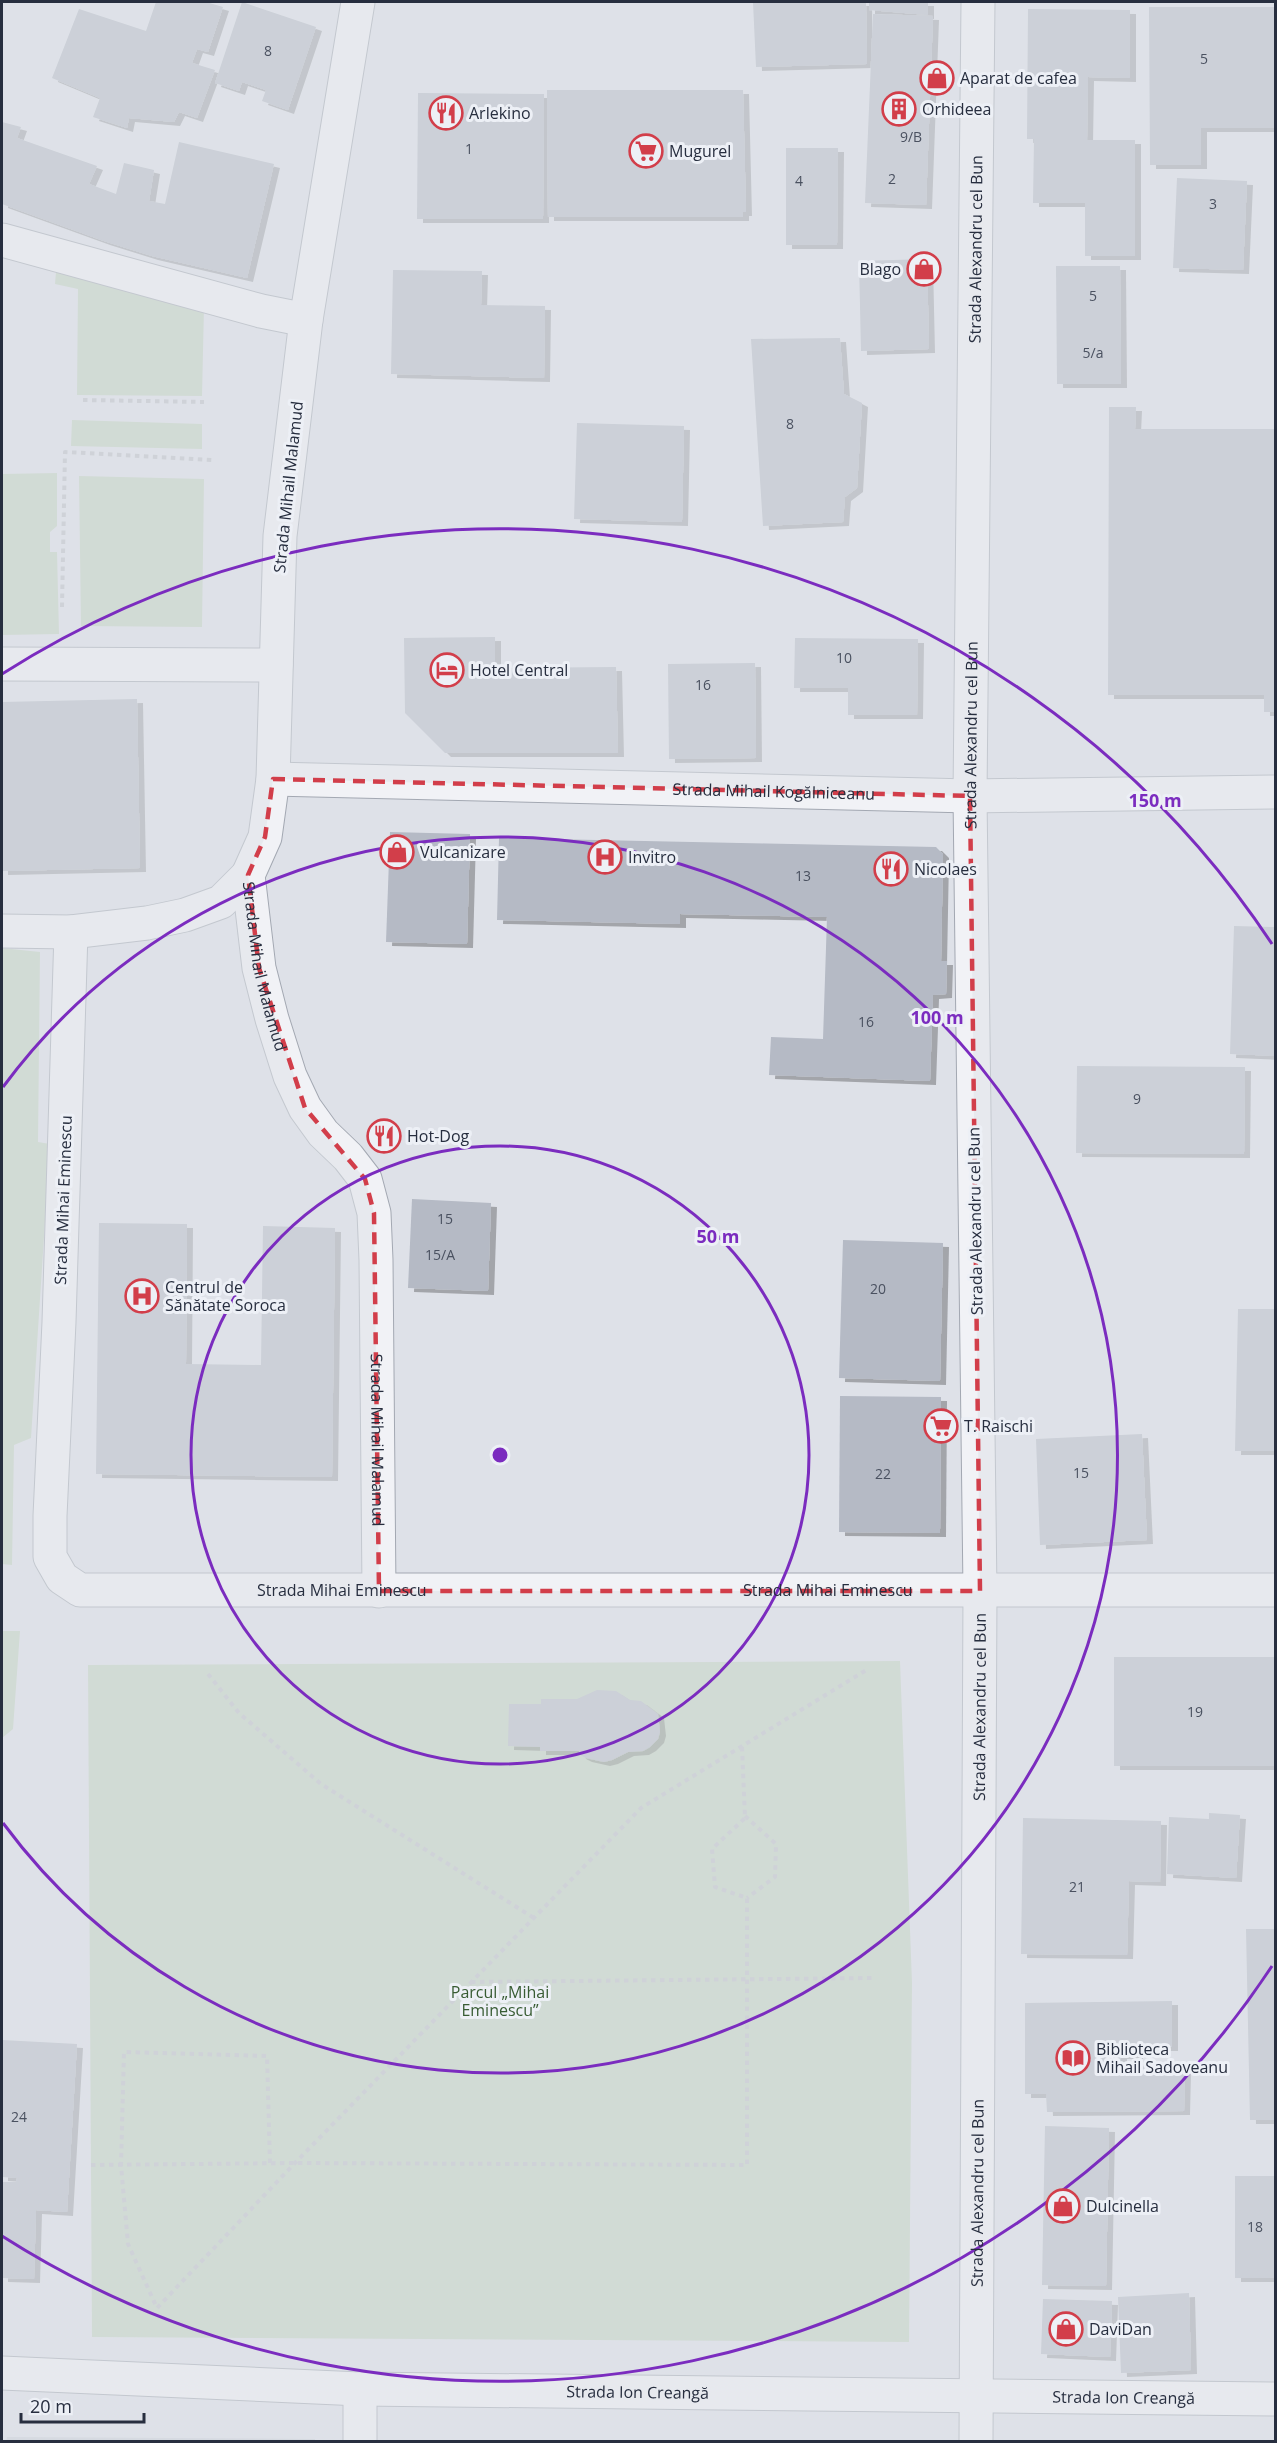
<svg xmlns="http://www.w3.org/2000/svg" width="1277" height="2443" viewBox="0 0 1277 2443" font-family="'Open Sans',sans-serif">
	<defs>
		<filter id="shadow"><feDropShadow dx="6" dy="4" stdDeviation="0" flood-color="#0004"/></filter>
	</defs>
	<rect width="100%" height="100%" fill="#dee1e8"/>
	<polygon fill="#ccd0da" points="7,2437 315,2439 315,2441 6,2442"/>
	<g fill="#c2d2bf">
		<polygon points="56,272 204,307 202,396 77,395 78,289 55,284"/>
		<polygon points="72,420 202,424 202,449 71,446"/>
		<polygon points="57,473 57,526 50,532 50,552 57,552 59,634 2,635 2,474"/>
		<polygon points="79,476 204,479 202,627 81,626"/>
		<polygon points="2,948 40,952 38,1142 50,1144 31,1438 14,1445 12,1565 2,1564"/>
		<polygon points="2,1631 20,1631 13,1729 2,1738"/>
		<polygon points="900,1661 912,1983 909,2342 92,2337 88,1665"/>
	</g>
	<g fill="#b5bac5" filter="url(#shadow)">
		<polygon points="156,2 206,2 223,7 208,52 197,49 192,63 215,70 197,118 179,112 174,122 129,118 127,128 93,117 100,98 52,78 79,9 146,31"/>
		<polygon points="242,2 316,27 288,110 262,101 266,90 242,82 239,91 215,83"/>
		<polygon points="753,2 866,2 867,64 756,67"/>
		<polygon points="869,2 928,2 928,15 869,10"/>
		<polygon points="1149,7 1275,7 1275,128 1201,128 1201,165 1150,165"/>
		<polygon points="1028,9 1130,10 1130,78 1088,77 1087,140 1135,140 1135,256 1085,256 1085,203 1033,203 1034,139 1027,139"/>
		<polygon points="873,14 933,16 926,205 865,203"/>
		<polygon points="547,90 743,90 746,212 743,212 743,217 548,217"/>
		<polygon points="418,93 544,94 543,219 417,219"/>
		<polygon points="2,122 21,127 17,138 97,166 89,184 116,194 124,163 154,170 149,201 165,204 179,142 274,164 247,278 152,256 104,241 2,204"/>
		<polygon points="786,148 838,148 837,245 786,245"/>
		<polygon points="1177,178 1247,181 1243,270 1173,268"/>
		<polygon points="927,259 929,349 861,351 859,261"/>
		<polygon points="1056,266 1120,266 1121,384 1057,384"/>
		<polygon points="393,270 482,271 481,305 545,306 544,378 391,374"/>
		<polygon points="840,338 844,394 862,403 857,488 845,497 843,522 763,526 751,339"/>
		<polygon points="1109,407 1136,407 1135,429 1275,429 1275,712 1264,712 1264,695 1108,695"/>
		<polygon points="577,423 684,426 682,522 574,519"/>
		<polygon points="495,637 495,668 616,667 618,753 445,753 405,713 404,638"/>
		<polygon points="795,638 918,639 917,715 848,715 848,688 794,688"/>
		<polygon points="755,663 756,758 669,759 668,664"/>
		<polygon points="137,699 140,868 2,871 2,702"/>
		<polygon points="390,832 470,834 467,944 386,942"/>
		<polygon points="499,838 936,847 943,854 941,961 947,961 946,994 933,995 930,1081 769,1075 771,1037 823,1039 827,917 680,914 680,924 497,920"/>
		<polygon points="1234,926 1275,927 1275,1056 1230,1054"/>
		<polygon points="1077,1066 1245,1067 1244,1154 1076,1153"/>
		<polygon points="412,1199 491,1203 488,1291 408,1288"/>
		<polygon points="99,1223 187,1224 186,1364 261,1365 263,1226 335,1228 332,1477 96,1474"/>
		<polygon points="843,1240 943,1243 940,1381 839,1378"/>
		<polygon points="1238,1309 1275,1309 1275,1451 1235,1451"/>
		<polygon points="840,1396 941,1397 940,1533 839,1532"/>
		<polygon points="1142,1434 1147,1540 1040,1545 1036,1439"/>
		<rect x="1114" y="1657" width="161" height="109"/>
		<polygon points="597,1690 616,1691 630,1700 641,1701 658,1714 660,1732 658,1739 650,1747 643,1751 628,1752 612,1760 604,1762 586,1758 580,1755 579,1751 540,1751 540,1747 508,1746 509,1704 541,1704 541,1699 577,1699"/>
		<polygon points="1209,1813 1240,1815 1236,1878 1167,1874 1169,1817 1209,1819"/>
		<polygon points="1023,1818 1161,1821 1160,1882 1129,1881 1127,1955 1021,1954"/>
		<polygon points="1246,1929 1275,1929 1275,2120 1250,2120"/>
		<polygon points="1172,2001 1172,2047 1137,2047 1137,2055 1121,2055 1121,2062 1098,2062 1098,2071 1115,2071 1115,2065 1150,2064 1150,2069 1185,2069 1184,2111 1047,2112 1046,2094 1025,2094 1025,2003"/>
		<polygon points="2,2040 77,2044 67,2212 36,2210 34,2279 2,2278 2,2182 16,2182 17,2178 2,2177"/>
		<polygon points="1045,2126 1109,2128 1106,2286 1042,2285"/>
		<rect x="1235" y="2176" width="40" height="102"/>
		<polygon points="1189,2293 1191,2370 1121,2373 1118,2297"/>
		<polygon points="1043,2299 1112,2301 1110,2357 1041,2354"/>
	</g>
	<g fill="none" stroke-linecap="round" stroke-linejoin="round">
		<defs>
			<g id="minor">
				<path id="s1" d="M358,2L306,320L280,536L273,779L265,837L248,875L259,968L272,1019L290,1076L305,1108L323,1133L348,1157L365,1179L374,1213L376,1260L379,1591"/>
				<polyline points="2,240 261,311 306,320"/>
				<polyline points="2,664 276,665"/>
				<path id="s2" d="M273,779L970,796L1276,792"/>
				<polyline points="2,931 71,932 147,923 185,915 221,902 248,875"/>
				<path id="s3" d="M71,932L59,1322L50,1516V1557L62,1578L80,1590H1276"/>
				<path id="s4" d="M2,2373L360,2389L1276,2399"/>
				<polyline points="360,2389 360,2442"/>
				<path id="s5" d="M976,2442L980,1591L970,796L978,2"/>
			</g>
		</defs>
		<use href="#minor" stroke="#a3a8b2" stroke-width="35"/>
		<g stroke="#bcbfc6" stroke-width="4" stroke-dasharray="4.5 4.5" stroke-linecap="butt">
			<polyline points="83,400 204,402"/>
			<polyline points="62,607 65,452 213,460"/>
			<polyline points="208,1674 239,1713 321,1784 534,1918"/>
			<polyline points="745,1816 776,1844 775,1877 747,1898"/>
			<polyline points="471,1982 875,1978"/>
			<polyline points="270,2163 267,2056 124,2052 121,2165 128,2244 157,2308 295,2163 641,1808 868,1669"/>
			<polyline points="91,2165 295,2163 747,2165 747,1898 715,1887 712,1849 745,1818 742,1746"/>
		</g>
		<use href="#minor" stroke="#f1f2f6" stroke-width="33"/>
	</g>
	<path d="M0 0H1277V2443H0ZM273,779L970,796L980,1591H379L374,1213L365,1179L305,1108L259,968L248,875L265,837Z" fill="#dee1e8" fill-opacity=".55" fill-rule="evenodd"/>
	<path fill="none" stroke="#d23e4a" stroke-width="4.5" stroke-dasharray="12 8" stroke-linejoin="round" d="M273,779L970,796L980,1591H379L374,1213L365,1179L305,1108L259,968L248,875L265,837Z"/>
	<g fill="none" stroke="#7b2cbf" stroke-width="3">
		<circle cx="500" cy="1455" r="309"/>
		<path d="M3 1087A618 618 0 1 1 3 1823"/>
		<path d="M1272 1966A926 926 0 0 1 2 2236M2 674A926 926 0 0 1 1272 944"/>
	</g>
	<defs>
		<symbol id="shop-ring" viewBox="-11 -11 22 22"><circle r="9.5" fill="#edf0f6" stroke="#d23e4a" stroke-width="1.5"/><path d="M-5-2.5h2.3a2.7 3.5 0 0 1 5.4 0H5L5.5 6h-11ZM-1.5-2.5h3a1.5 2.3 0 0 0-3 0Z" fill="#d23e4a"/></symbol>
		<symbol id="building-ring" viewBox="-11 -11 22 22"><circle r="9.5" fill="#edf0f6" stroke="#d23e4a" stroke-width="1.5"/><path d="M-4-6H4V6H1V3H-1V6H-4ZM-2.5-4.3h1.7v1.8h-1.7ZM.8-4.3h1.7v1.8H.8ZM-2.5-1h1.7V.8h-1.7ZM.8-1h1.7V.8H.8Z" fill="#d23e4a"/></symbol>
		<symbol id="restaurant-ring" viewBox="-11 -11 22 22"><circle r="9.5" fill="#edf0f6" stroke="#d23e4a" stroke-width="1.5"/><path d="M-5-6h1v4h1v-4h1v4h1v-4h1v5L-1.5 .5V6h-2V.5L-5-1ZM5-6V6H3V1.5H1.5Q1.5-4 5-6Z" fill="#d23e4a"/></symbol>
		<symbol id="supermarket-ring" viewBox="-11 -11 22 22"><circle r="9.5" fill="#edf0f6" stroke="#d23e4a" stroke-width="1.5"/><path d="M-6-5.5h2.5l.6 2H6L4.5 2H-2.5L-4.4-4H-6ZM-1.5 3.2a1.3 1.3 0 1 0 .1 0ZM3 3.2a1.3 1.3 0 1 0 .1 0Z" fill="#d23e4a"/></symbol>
		<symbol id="hotel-ring" viewBox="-11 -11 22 22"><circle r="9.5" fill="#edf0f6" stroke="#d23e4a" stroke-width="1.5"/><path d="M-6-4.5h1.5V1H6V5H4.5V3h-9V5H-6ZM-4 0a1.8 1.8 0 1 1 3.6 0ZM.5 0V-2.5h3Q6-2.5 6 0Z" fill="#d23e4a"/></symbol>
		<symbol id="hospital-ring" viewBox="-11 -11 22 22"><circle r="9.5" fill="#edf0f6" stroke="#d23e4a" stroke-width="1.5"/><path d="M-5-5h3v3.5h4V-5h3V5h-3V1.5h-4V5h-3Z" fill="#d23e4a"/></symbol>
		<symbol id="library-ring" viewBox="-11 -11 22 22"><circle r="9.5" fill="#edf0f6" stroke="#d23e4a" stroke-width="1.5"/><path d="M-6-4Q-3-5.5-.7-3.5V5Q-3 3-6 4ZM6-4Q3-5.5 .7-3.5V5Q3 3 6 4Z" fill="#d23e4a"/></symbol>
	</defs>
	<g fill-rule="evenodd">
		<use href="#shop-ring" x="918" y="59" width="38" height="38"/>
		<use href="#building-ring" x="880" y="90" width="38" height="38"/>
		<use href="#restaurant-ring" x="427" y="94" width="38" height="38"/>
		<use href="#supermarket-ring" x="627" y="132" width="38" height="38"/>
		<use href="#shop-ring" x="905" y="250" width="38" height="38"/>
		<use href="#hotel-ring" x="428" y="651" width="38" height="38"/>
		<use href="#shop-ring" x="378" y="833" width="38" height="38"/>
		<use href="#hospital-ring" x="586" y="838" width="38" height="38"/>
		<use href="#restaurant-ring" x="872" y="850" width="38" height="38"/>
		<use href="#restaurant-ring" x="365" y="1117" width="38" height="38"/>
		<use href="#hospital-ring" x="123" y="1277" width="38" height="38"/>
		<use href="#supermarket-ring" x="922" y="1407" width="38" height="38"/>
		<use href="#library-ring" x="1054" y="2039" width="38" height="38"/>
		<use href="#shop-ring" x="1044" y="2187" width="38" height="38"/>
		<use href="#shop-ring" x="1047" y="2310" width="38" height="38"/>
	</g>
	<g text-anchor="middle" stroke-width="6" stroke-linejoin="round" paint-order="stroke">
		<g font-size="14" fill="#4a5160">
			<text x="268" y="56">8</text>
			<text x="1204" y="64">5</text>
			<text x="911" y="142">9/B</text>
			<text x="469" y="154">1</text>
			<text x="892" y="184">2</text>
			<text x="799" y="186">4</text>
			<text x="1213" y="209">3</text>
			<text x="1093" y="301">5</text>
			<text x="1093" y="358">5/a</text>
			<text x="790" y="429">8</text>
			<text x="844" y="663">10</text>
			<text x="703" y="690">16</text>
			<text x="803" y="881">13</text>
			<text x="866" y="1027">16</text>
			<text x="1137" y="1104">9</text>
			<text x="445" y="1224">15</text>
			<text x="440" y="1260">15/A</text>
			<text x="878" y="1294">20</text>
			<text x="1081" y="1478">15</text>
			<text x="883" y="1479">22</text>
			<text x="1195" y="1717">19</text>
			<text x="1077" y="1892">21</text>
			<text x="19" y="2122">24</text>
			<text x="1255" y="2232">18</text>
		</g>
		<g font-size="16" fill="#272e3f" stroke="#edf0f6" text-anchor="start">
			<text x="960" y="84">Aparat de cafea</text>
			<text x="922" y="115">Orhideea</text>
			<text x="469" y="119">Arlekino</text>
			<text x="669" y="157">Mugurel</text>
			<text x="901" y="275" text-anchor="end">Blago</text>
			<text x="470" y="676">Hotel Central</text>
			<text x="420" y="858">Vulcanizare</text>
			<text x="628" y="863">Invitro</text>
			<text x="914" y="875">Nicolaes</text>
			<text x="407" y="1142">Hot-Dog</text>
			<text x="165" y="1293">Centrul de<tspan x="165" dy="18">Sănătate Soroca</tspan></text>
			<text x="964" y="1432">T. Raischi</text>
			<text x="1096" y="2055">Biblioteca<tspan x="1096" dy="18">Mihail Sadoveanu</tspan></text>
			<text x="1086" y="2212">Dulcinella</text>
			<text x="1089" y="2335">DaviDan</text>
		</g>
		<g font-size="16" fill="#272e3f" stroke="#edf0f6">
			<text dy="6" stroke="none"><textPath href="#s5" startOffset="2193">Strada Alexandru cel Bun</textPath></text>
			<text transform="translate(288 487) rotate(-84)" y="6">Strada Mihail Malamud</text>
			<text dy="6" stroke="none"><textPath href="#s5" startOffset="1707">Strada Alexandru cel Bun</textPath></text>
			<text dy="6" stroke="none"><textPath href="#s2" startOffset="501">Strada Mihail Kogălniceanu</textPath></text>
			<text dy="6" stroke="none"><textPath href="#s1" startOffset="976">Strada Mihail Malamud</textPath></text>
			<text transform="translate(63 1200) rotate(-88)" y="6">Strada Mihai Eminescu</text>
			<text transform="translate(975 1221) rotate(-91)" y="6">Strada Alexandru cel Bun</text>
			<text dy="6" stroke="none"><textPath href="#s1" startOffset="1480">Strada Mihail Malamud</textPath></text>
			<text dy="6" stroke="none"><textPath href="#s3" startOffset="933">Strada Mihai Eminescu</textPath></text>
			<text dy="6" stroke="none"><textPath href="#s3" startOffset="1419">Strada Mihai Eminescu</textPath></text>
			<text dy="6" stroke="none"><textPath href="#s5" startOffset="735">Strada Alexandru cel Bun</textPath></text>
			<text dy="6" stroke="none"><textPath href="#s5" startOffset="249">Strada Alexandru cel Bun</textPath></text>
			<text dy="6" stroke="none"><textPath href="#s4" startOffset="636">Strada Ion Creangă</textPath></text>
			<text dy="6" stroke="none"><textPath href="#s4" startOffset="1122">Strada Ion Creangă</textPath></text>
		</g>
		<g font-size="16" fill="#385c33" stroke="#edf0f6">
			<text x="500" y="1998">Parcul „Mihai<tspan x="500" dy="18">Eminescu”</tspan></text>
		</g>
	</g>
	<circle cx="500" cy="1455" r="9" fill="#7b2cbf" stroke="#edf0f6" stroke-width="3"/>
	<g font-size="18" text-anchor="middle" font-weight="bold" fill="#7b2cbf" stroke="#edf0f6" stroke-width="6" stroke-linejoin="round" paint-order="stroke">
		<text x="1155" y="807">150 m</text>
		<text x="937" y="1024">100 m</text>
		<text x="718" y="1243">50 m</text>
	</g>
	<rect width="1277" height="2443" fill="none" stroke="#272e3f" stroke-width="6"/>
	<path d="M21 2413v9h123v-9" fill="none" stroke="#272e3f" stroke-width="3"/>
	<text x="30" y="2413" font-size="18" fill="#272e3f" stroke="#edf0f6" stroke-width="4.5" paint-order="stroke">20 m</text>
</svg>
